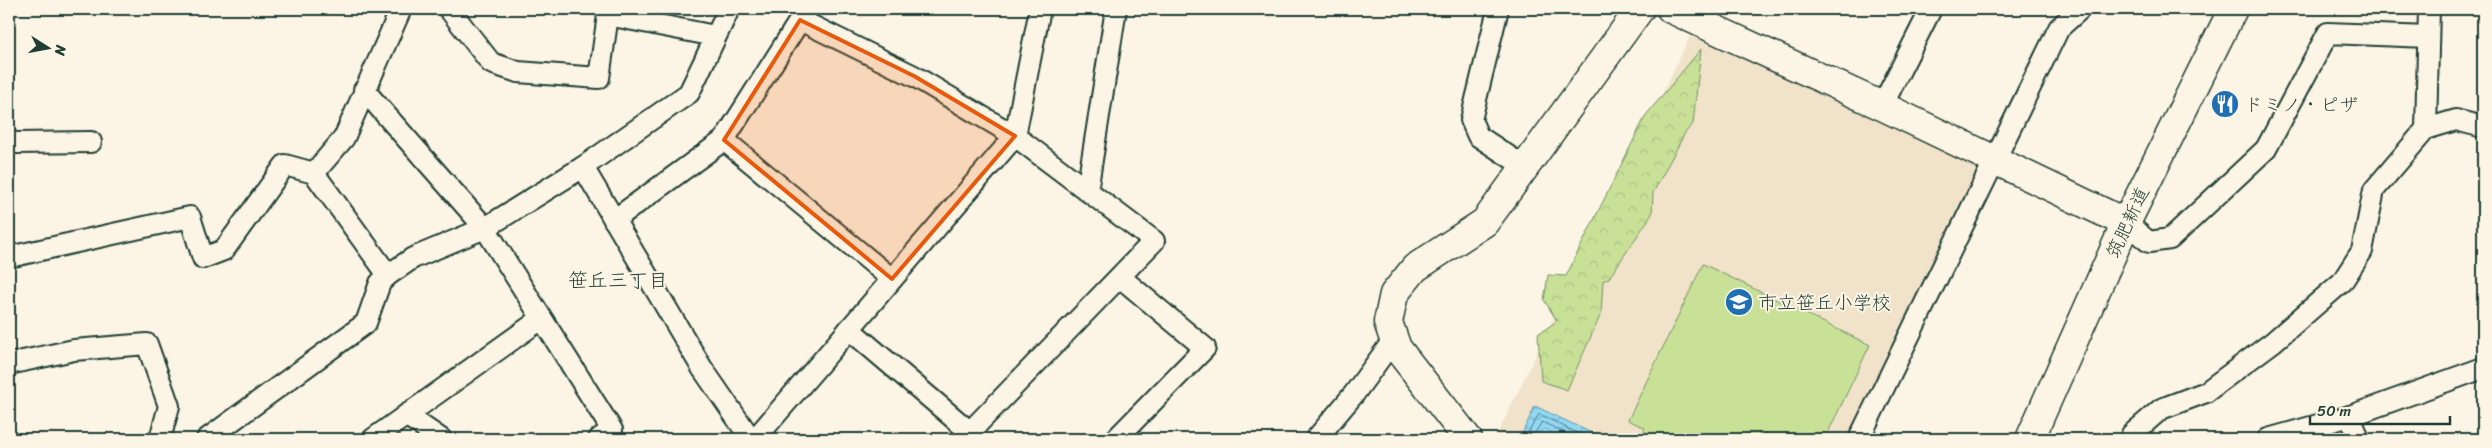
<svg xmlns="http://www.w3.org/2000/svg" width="2492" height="448" viewBox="0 0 2492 448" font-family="Sriracha,'Klee One',sans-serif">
	<defs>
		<pattern id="forest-crowns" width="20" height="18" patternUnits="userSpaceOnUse" patternTransform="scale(1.25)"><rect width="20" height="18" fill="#c8e197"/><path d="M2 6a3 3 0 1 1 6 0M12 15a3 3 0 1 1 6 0" fill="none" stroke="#abc283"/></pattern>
		<pattern id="water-waves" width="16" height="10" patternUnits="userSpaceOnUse" patternTransform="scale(1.25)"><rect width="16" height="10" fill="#92d7f4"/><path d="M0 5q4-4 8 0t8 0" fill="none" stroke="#7db9d2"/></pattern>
	</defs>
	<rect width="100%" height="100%" fill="#fcf5e5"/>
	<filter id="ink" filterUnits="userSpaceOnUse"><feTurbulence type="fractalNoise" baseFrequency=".02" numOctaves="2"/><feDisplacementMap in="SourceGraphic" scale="10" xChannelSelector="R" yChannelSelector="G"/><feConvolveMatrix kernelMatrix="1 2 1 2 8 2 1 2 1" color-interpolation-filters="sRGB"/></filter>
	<g filter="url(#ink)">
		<polygon fill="#f0e3ca" points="1694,28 1983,165 1850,439 1495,439"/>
		<polygon fill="url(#forest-crowns)" stroke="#748f66" points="1701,49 1693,124 1685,133 1653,193 1652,214 1609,278 1603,281 1601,314 1567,390 1541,381 1538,334 1557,321 1544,300 1548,275 1566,276 1646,115"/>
		<polygon fill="#c8e197" stroke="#748f66" points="1703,264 1870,345 1825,439 1640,439 1645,428 1628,420"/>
		<polygon fill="url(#water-waves)" stroke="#6499a7" points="1535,406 1596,435 1594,439 1528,439 1521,436"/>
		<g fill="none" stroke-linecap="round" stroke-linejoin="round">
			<g stroke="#4d7b81" stroke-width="1">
				<polyline points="1528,439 1528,433 1539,414 1589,439"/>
				<polyline points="1535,439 1534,434 1542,422 1578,439"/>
			</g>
			<defs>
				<g id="street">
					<polyline points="449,9 491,63 518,72 599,78 608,15 715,36"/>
					<polyline points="729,9 689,93 583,167 702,368 751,439"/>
					<polyline points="1498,9 1471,120 1478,136 1525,167"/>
					<polyline points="800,20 914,76 1015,136 1154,241 963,439"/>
					<polyline points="364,90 485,228 612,430 599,439"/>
					<polyline points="1882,106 1931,9"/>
					<polyline points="2426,129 2456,120 2483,127"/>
					<polyline points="724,140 892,279"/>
					<polyline points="9,141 16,143 91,142"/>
					<polyline points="314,173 344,138 401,9"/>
					<polyline points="1087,191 1116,9"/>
					<polyline points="614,220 724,140 807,9"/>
					<polyline points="2126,223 2149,242 2170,239 2266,149 2328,33 2428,37"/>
					<polyline points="9,257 190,217 203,258 224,250 285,165 314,173 388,275 413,258 485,228 583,167"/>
					<polyline points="849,329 970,432"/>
					<polyline points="9,364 74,350 147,344 169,406 160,439"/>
					<polyline points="406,415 441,439"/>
					<polyline points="2350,416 2359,439"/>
					<polyline points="207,439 366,323 380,283 388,275"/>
					<polyline points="373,439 541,319"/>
					<polyline points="755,439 1015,136 1040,9"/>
					<polyline points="1116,439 1205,348 1120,277"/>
					<polyline points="1316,439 1354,394 1394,339"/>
					<polyline points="1859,439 2059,28 2080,9"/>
					<polyline points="2130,439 2132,434 2161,409 2206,392 2273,342 2342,282 2362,251 2374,190 2426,129 2429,9"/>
					<polyline points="2268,439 2350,416 2483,368"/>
				</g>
				<g id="secondary">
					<polyline points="1671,9 1882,106 2126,223"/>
					<polyline points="1468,439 1397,348 1388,322 1394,294 1415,268 1485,222 1640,9"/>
					<polyline points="2030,439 2126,223 2233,9"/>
				</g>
			</defs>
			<use href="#street" stroke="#1f3d34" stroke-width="24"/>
			<use href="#secondary" stroke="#1f3d34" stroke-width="31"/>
			<use href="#street" stroke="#fcf5e5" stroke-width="20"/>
			<use href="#secondary" stroke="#fcf5e5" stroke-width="28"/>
		</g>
	</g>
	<path fill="#e8590c" fill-opacity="0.2" stroke="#e8590c" stroke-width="4" stroke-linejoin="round" d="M800,20L914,76L1015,136L892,279L724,140Z"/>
	<defs>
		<symbol id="restaurant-disc" viewBox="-11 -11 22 22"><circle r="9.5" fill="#1f6fb2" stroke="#fcf5e5"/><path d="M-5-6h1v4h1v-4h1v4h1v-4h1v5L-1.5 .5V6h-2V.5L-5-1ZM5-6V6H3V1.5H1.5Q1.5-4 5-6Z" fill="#fff"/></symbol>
		<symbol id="school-disc" viewBox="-11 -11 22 22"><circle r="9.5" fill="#1f6fb2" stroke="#fcf5e5"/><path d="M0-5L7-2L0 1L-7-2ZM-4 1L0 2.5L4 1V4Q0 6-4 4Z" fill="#fff"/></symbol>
	</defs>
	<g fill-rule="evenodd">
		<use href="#restaurant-disc" x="2209" y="88" width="32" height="32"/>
		<use href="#school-disc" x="1723" y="286" width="32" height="32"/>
	</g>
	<g text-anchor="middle" stroke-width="4" stroke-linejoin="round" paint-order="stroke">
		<g font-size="19" fill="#1f3d34" stroke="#fcf5e5" text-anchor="start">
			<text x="2244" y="111">ドミノ・ピザ</text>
			<text x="1758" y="309">市立笹丘小学校</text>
		</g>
		<g font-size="19" fill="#1f3d34" stroke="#fcf5e5">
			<text transform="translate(2127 222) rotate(-65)" y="7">筑肥新道</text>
		</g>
		<g font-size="20" fill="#1f3d34" stroke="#fcf5e5">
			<text x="618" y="287">笹丘三丁目</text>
		</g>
	</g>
	<rect width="2492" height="448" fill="none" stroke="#fcf5e5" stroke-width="30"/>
	<rect x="15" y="15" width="2462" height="418" fill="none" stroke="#1f3d34" stroke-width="2" filter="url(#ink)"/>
	<g transform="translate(48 48) rotate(101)" stroke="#fcf5e5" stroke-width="4" paint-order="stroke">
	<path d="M0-4L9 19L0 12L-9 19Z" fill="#1f3d34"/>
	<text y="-8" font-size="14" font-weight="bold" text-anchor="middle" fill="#1f3d34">N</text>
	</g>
	<path d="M2310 416v8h140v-8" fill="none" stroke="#1f3d34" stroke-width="2.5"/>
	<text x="2317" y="416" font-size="15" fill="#1f3d34" stroke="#fcf5e5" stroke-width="4" paint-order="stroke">50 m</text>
</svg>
